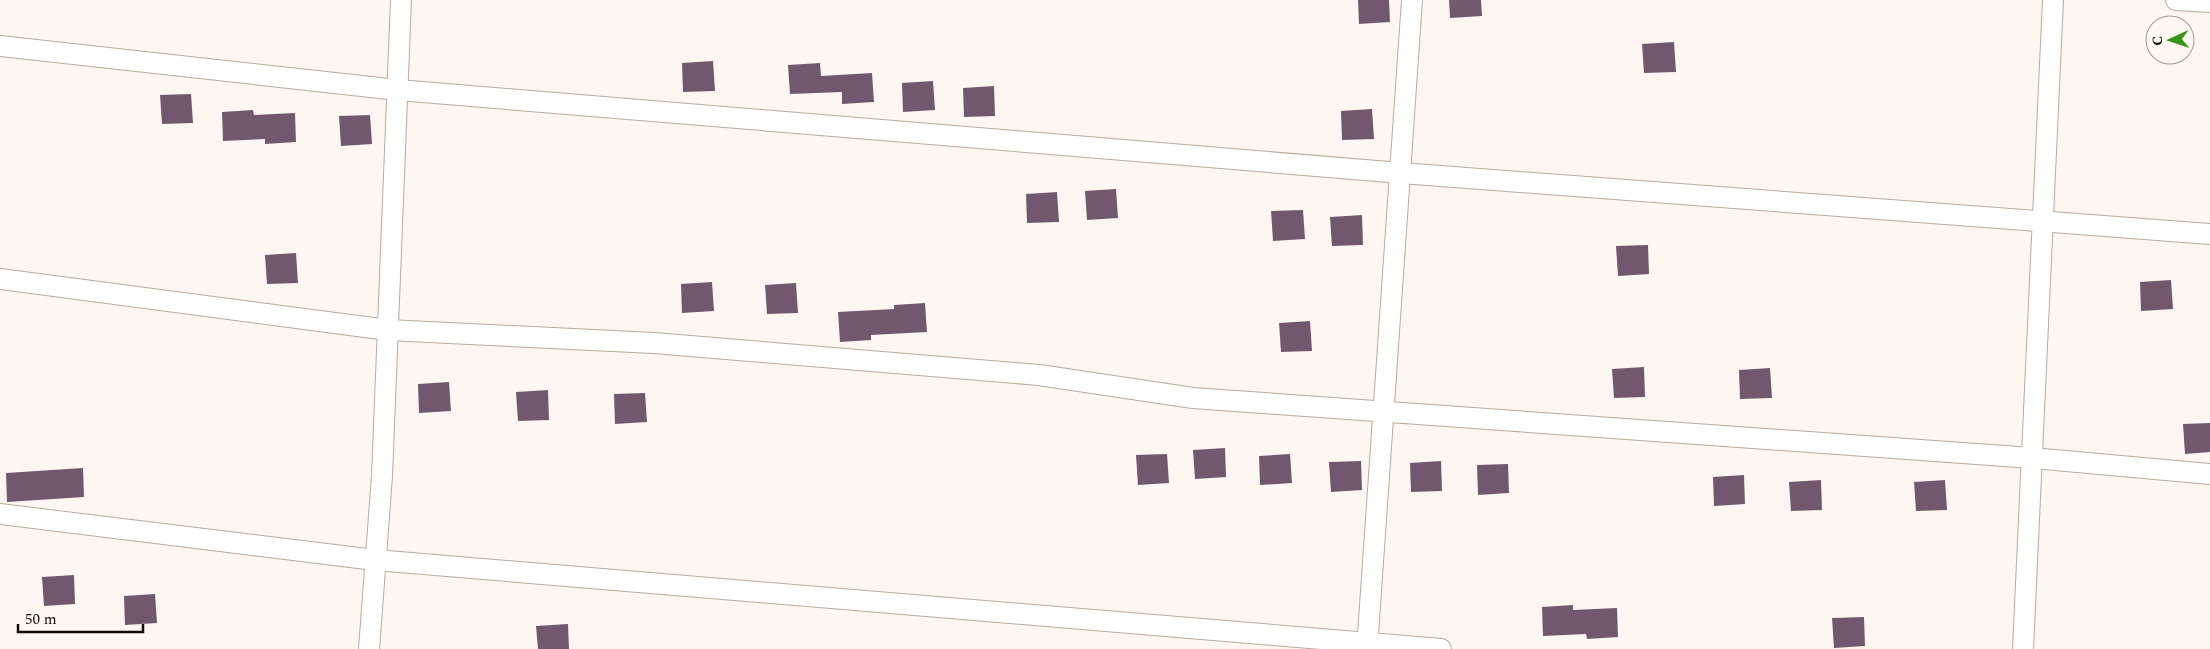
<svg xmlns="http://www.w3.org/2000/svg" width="2210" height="649" viewBox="0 0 2210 649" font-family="Spectral,serif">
	<rect width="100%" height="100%" fill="#fef7f1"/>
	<g fill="#72586f">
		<polygon points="1358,0 1389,0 1390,22 1359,24"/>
		<polygon points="1449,0 1481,0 1482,16 1450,18"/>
		<polygon points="1674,42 1676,72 1644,73 1642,44"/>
		<polygon points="713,61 715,91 683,92 682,63"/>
		<polygon points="820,63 821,76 872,73 874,102 842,104 842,92 790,94 788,65"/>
		<polygon points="933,81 935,110 903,112 902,83"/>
		<polygon points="994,86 995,116 964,117 963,88"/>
		<polygon points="191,94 193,123 162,124 160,95"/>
		<polygon points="1372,109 1374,139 1342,140 1341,111"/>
		<polygon points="253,110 254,115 295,113 296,142 265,144 265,139 223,141 222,112"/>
		<polygon points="370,115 372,144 341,146 339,116"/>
		<polygon points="1116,189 1118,218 1087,220 1085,191"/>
		<polygon points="1057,192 1059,222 1027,223 1026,194"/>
		<polygon points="1303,210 1305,239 1273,241 1271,211"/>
		<polygon points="1362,215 1363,245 1332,246 1330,217"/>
		<polygon points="1648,245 1649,274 1618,276 1616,246"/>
		<polygon points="296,253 298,283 267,284 265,255"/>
		<polygon points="2171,280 2173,309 2141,311 2140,282"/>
		<polygon points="712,282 714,311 682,313 681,284"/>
		<polygon points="796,283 798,313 767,314 765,285"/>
		<polygon points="925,303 927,332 871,335 871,340 840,342 838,312 894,309 894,305"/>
		<polygon points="1310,321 1312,351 1281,352 1279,323"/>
		<polygon points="1644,367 1645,397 1614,398 1612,369"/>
		<polygon points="1770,368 1772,398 1740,399 1739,370"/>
		<polygon points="449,382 451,411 419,413 418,384"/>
		<polygon points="548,390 549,420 518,421 516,392"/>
		<polygon points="645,393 647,422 615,424 614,394"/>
		<polygon points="2210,423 2210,452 2185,454 2183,424"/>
		<polygon points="1225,448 1226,477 1195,479 1193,450"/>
		<polygon points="1167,454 1169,483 1138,485 1136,455"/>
		<polygon points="1290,454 1292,483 1260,485 1259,456"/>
		<polygon points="1361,461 1362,490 1331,492 1329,462"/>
		<polygon points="1441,461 1442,491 1411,492 1410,463"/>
		<polygon points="1508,464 1509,493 1478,495 1477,465"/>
		<polygon points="83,468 84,497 7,502 6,473"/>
		<polygon points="1744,475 1745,504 1714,506 1713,477"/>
		<polygon points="1821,480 1822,510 1791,511 1789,482"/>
		<polygon points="1945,480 1947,510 1916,511 1914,482"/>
		<polygon points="74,575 75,604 44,606 42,577"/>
		<polygon points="155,594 157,623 125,625 124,596"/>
		<polygon points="1573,605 1573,610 1617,608 1618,637 1587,639 1586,634 1543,636 1542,607"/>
		<polygon points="1864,617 1865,646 1834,648 1832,618"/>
		<polygon points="568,624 569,649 538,649 536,626"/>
	</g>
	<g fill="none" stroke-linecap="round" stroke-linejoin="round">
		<defs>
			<g id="street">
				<polyline points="2176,0 2210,2"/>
				<polyline points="0,46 398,90 1401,173 2210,234"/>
				<polyline points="0,279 388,330 654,343 1039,375 1193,398 2032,458 2210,474"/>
				<polyline points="0,514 375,560 1441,649"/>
				<polyline points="369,649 382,476 401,0"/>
				<polyline points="1367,649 1412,0"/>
				<polyline points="2023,649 2053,0"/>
			</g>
		</defs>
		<use href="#street" stroke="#baaa9a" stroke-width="22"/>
		<use href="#street" stroke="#fff" stroke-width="20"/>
	</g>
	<g transform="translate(2170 40) rotate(267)"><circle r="24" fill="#fef7f1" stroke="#9f9893"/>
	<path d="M0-4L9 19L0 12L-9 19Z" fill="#389616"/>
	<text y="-8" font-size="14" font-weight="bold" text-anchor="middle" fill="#100a05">С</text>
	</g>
	<path d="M18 624v8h125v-8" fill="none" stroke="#100a05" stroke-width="2.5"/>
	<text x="25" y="624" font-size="15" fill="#100a05" stroke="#fef7f1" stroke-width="4" paint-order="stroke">50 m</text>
</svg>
